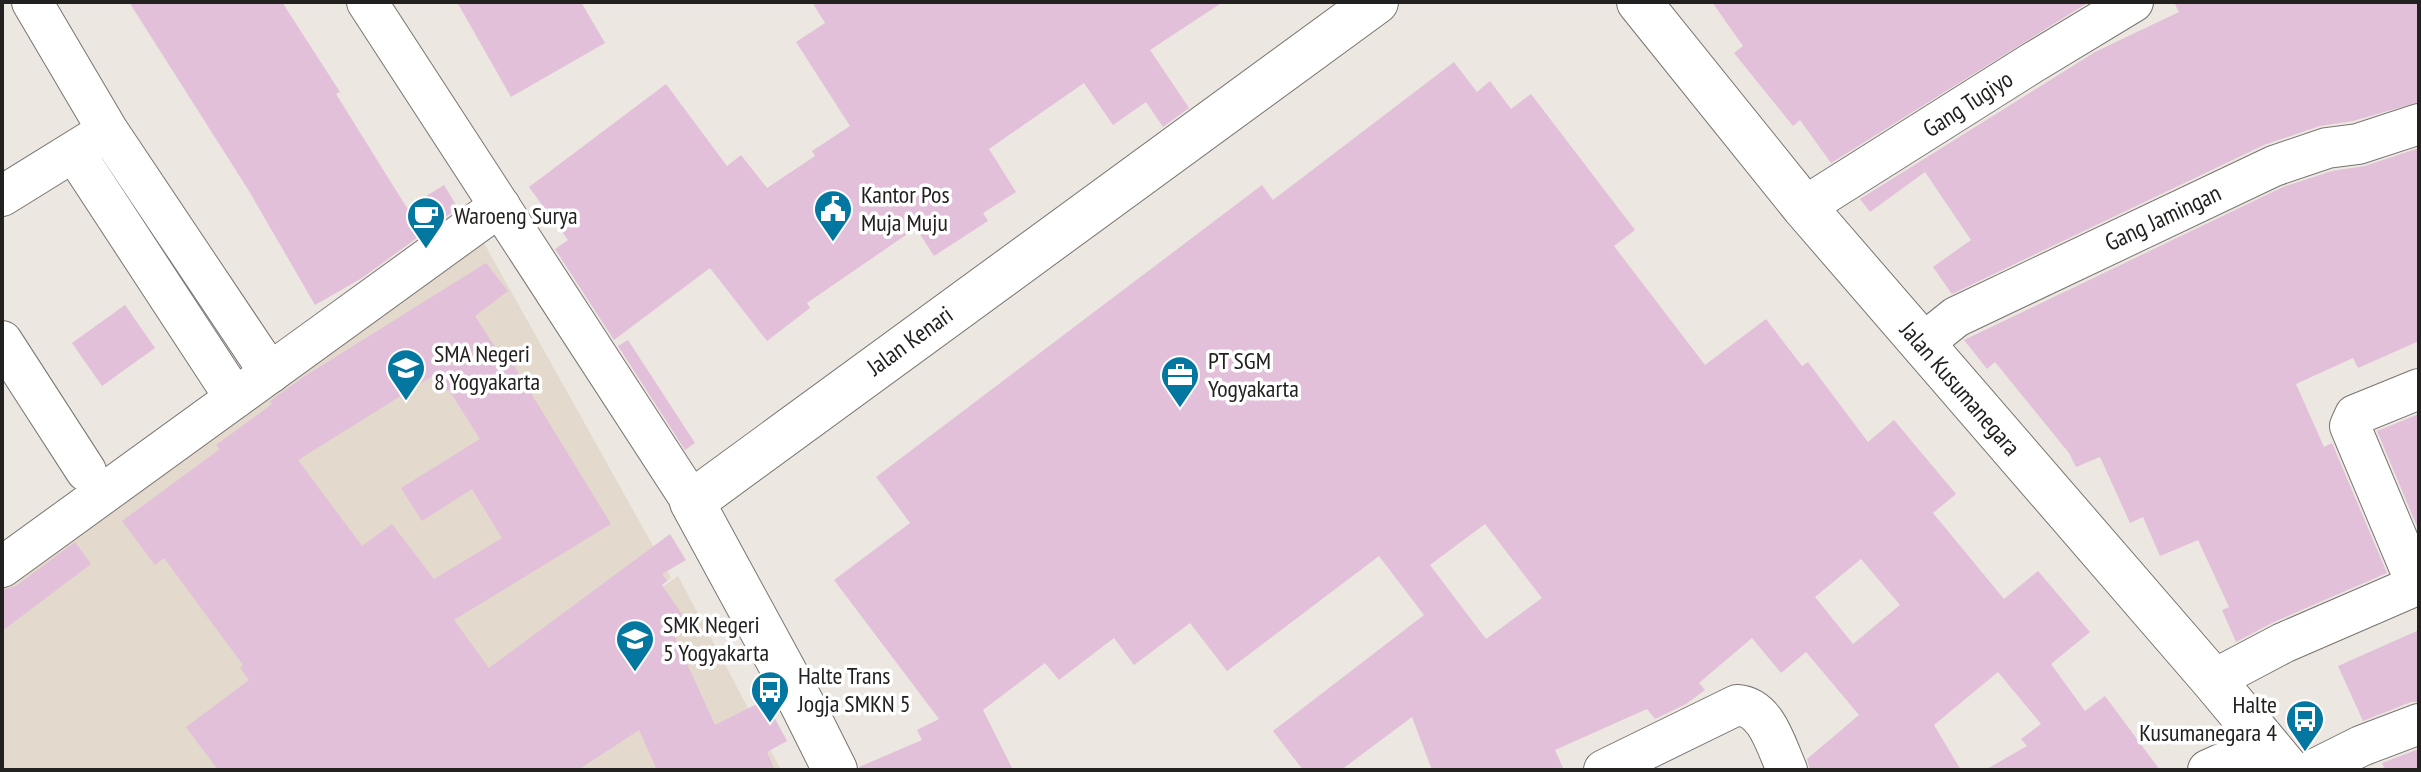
<svg xmlns="http://www.w3.org/2000/svg" width="2421" height="772" viewBox="0 0 2421 772" font-family="'PT Sans Narrow',sans-serif">
	<rect width="100%" height="100%" fill="#ece7e1"/>
	<g fill="#e3d9cd">
		<polygon points="475,227 671,578 399,770 2,770 2,579"/>
		<polygon points="678,576 781,770 403,770"/>
	</g>
	<g fill="#e2c0d9" fill-rule="evenodd">
		<polygon points="129,2 282,2 340,92 336,94 407,208 444,185 458,208 362,278 315,305 249,191"/>
		<polygon points="457,2 581,2 605,43 511,97"/>
		<polygon points="812,2 1223,2 1150,50 1189,108 1163,127 1146,102 1113,125 1084,83 989,149 1016,192 983,213 988,221 934,256 916,228 807,303 810,308 767,341 710,268 614,340 555,249 568,240 529,187 666,84 727,166 741,155 767,188 815,156 812,151 850,126 796,42 825,23"/>
		<polygon points="1712,2 2089,2 1831,163 1800,120 1793,126 1734,53 1743,46"/>
		<polygon points="2174,2 2419,2 2419,102 2353,121 2320,126 2264,145 1952,294 1933,267 1971,240 1925,172 1870,212 1860,199 2095,52 2179,12"/>
		<path d="M1454,62L1477,92L1490,81L1511,109L1531,94L1635,230L1614,246L1705,365L1766,319L1802,366L1808,362L1868,442L1894,420L1956,494L1933,513L2004,599L2038,571L2090,632L2051,664L2085,711L2105,696L2160,770H1985L2027,746L2021,739L2041,724L1998,672L1934,725L1961,770H1810L1807,759L1859,715L1806,652L1781,673L1752,638L1699,683L1705,690L1686,704L1655,719L1647,709L1555,750L1564,770H1432L1412,717L1341,770H1303L1273,731L1424,615L1379,556L1227,671L1190,623L1134,665L1114,638L1059,680L1045,663L983,710L1013,770H860L859,767L922,740L917,730L939,719L834,580L910,523L876,477L1262,185L1273,200ZM1485,524L1542,598L1486,639L1430,565ZM1861,559L1900,605L1853,644L1815,597Z"/>
		<polygon points="2419,148 2419,341 2358,368 2353,358 2296,384 2324,447 2332,443 2387,573 2274,622 2236,642 2222,610 2229,607 2198,540 2160,556 2143,517 2130,523 2100,457 2076,467 2069,453 1995,362 1987,369 1964,340 2283,187 2332,171 2365,166"/>
		<path d="M486,263L508,291L475,316L505,362L510,359L611,524L454,620L489,668L670,534L686,560L662,574L667,581L662,585L688,623L673,633L715,725L765,700L787,741L767,752L775,770H657L639,730L578,770H218L186,727L249,680L240,668L243,665L164,558L155,565L122,521L220,449L216,445L272,404L270,401L305,376ZM436,374L447,391L449,390L480,439L401,488L422,521L472,489L502,538L434,579L392,524L362,546L298,460Z"/>
		<polygon points="125,305 155,348 102,386 72,343"/>
		<polygon points="628,340 695,443 685,450 618,346"/>
		<polygon points="2419,414 2419,531 2377,431"/>
		<polygon points="75,542 91,564 2,631 2,590 16,586"/>
		<polygon points="2419,630 2419,702 2411,702 2363,721 2338,666"/>
		<polygon points="2419,749 2419,770 2385,770 2382,763"/>
	</g>
	<g fill="none" stroke-linecap="round" stroke-linejoin="round">
		<defs>
			<g id="minor">
				<polyline points="32,2 108,131 270,373"/>
				<polyline points="367,2 692,502"/>
				<polyline points="74,152 235,398"/>
				<polyline points="2,196 94,139"/>
				<polyline points="1804,207 2032,63 2133,2"/>
				<polyline points="2,341 86,471"/>
				<polyline points="1921,345 1956,317 2274,166 2327,148 2358,144 2419,124"/>
				<polyline points="2,567 500,206"/>
				<polyline points="2213,680 2283,643 2410,588 2416,583 2350,426 2355,415 2419,389"/>
				<path d="M1604,770L1737,705C1767,707 1776,746 1787,770"/>
				<polyline points="2208,770 2266,744"/>
				<polyline points="2313,770 2361,746 2419,724"/>
			</g>
			<g id="major">
				<polyline points="1639,2 1804,207 2213,680 2288,770"/>
				<polyline points="835,770 802,704 692,502 1376,2"/>
			</g>
		</defs>
		<use href="#minor" stroke="#797470" stroke-width="42"/>
		<use href="#major" stroke="#797470" stroke-width="46"/>
		<use href="#minor" stroke="#fff" stroke-width="40"/>
		<use href="#major" stroke="#fff" stroke-width="44"/>
	</g>
	<defs>
		<symbol id="civic-pin" viewBox="-11 -11 22 30"><path d="M0 17L-7.5 6A9.5 9.5 0 1 1 7.5 6Z" fill="#0377a0" stroke="#fff"/><path d="M-.6-6.5H3V-4.5H.6V-3L4-1V1h2V6H-6V1h2V-1L-.6-3ZM-1.2 2.5V6h2.4V2.5Z" fill="#fff"/></symbol>
		<symbol id="cafe-pin" viewBox="-11 -11 22 30"><path d="M0 17L-7.5 6A9.5 9.5 0 1 1 7.5 6Z" fill="#0377a0" stroke="#fff"/><path d="M-5.5-4.5H6V0H3Q3 3.5 0 3.5H-2.5Q-5.5 3.5-5.5 0ZM3-3.2v2h1.7v-2ZM-6 4.5H4V6H-6Z" fill="#fff"/></symbol>
		<symbol id="school-pin" viewBox="-11 -11 22 30"><path d="M0 17L-7.5 6A9.5 9.5 0 1 1 7.5 6Z" fill="#0377a0" stroke="#fff"/><path d="M0-5L7-2L0 1L-7-2ZM-4 1L0 2.5L4 1V4Q0 6-4 4Z" fill="#fff"/></symbol>
		<symbol id="office-pin" viewBox="-11 -11 22 30"><path d="M0 17L-7.5 6A9.5 9.5 0 1 1 7.5 6Z" fill="#0377a0" stroke="#fff"/><path d="M-6-3h4V-5.5h4V-3h4V5H-6ZM-1-4.5V-3h2v-1.5ZM-6 0V1H6V0Z" fill="#fff"/></symbol>
		<symbol id="bus-pin" viewBox="-11 -11 22 30"><path d="M0 17L-7.5 6A9.5 9.5 0 1 1 7.5 6Z" fill="#0377a0" stroke="#fff"/><path d="M-5-6H5V4H4V6H2V4H-2V6H-4V4H-5ZM-3.5-4V0h7V-4ZM-3.5 1.2v1.5H-2V1.2ZM2 1.2v1.5H3.5V1.2Z" fill="#fff"/></symbol>
	</defs>
	<g fill-rule="evenodd">
		<use href="#civic-pin" x="811" y="187" width="44" height="60"/>
		<use href="#cafe-pin" x="404" y="194" width="44" height="60"/>
		<use href="#school-pin" x="384" y="346" width="44" height="60"/>
		<use href="#office-pin" x="1158" y="353" width="44" height="60"/>
		<use href="#school-pin" x="613" y="617" width="44" height="60"/>
		<use href="#bus-pin" x="748" y="668" width="44" height="60"/>
		<use href="#bus-pin" x="2283" y="697" width="44" height="60"/>
	</g>
	<g text-anchor="middle" stroke-width="7" stroke-linejoin="round" paint-order="stroke">
		<g font-size="24" fill="#23211f" stroke="#fff">
			<text transform="translate(1968 104) rotate(-33)" y="8">Gang Tugiyo</text>
			<text transform="translate(2163 218) rotate(-25)" y="8">Gang Jamingan</text>
			<text transform="translate(910 341) rotate(-36)" y="8">Jalan Kenari</text>
			<text transform="translate(1960 389) rotate(49)" y="8">Jalan Kusumanegara</text>
		</g>
		<g font-size="24" fill="#23211f" stroke="#fff" text-anchor="start">
			<text x="861" y="203">Kantor Pos<tspan x="861" dy="28">Muja Muju</tspan></text>
			<text x="454" y="224">Waroeng Surya</text>
			<text x="434" y="362">SMA Negeri<tspan x="434" dy="28">8 Yogyakarta</tspan></text>
			<text x="1208" y="369">PT SGM<tspan x="1208" dy="28">Yogyakarta</tspan></text>
			<text x="663" y="633">SMK Negeri<tspan x="663" dy="28">5 Yogyakarta</tspan></text>
			<text x="798" y="684">Halte Trans<tspan x="798" dy="28">Jogja SMKN 5</tspan></text>
			<text x="2277" y="713" text-anchor="end">Halte<tspan x="2277" dy="28">Kusumanegara 4</tspan></text>
		</g>
	</g>
	<rect width="2421" height="772" fill="none" stroke="#23211f" stroke-width="8"/>
</svg>
